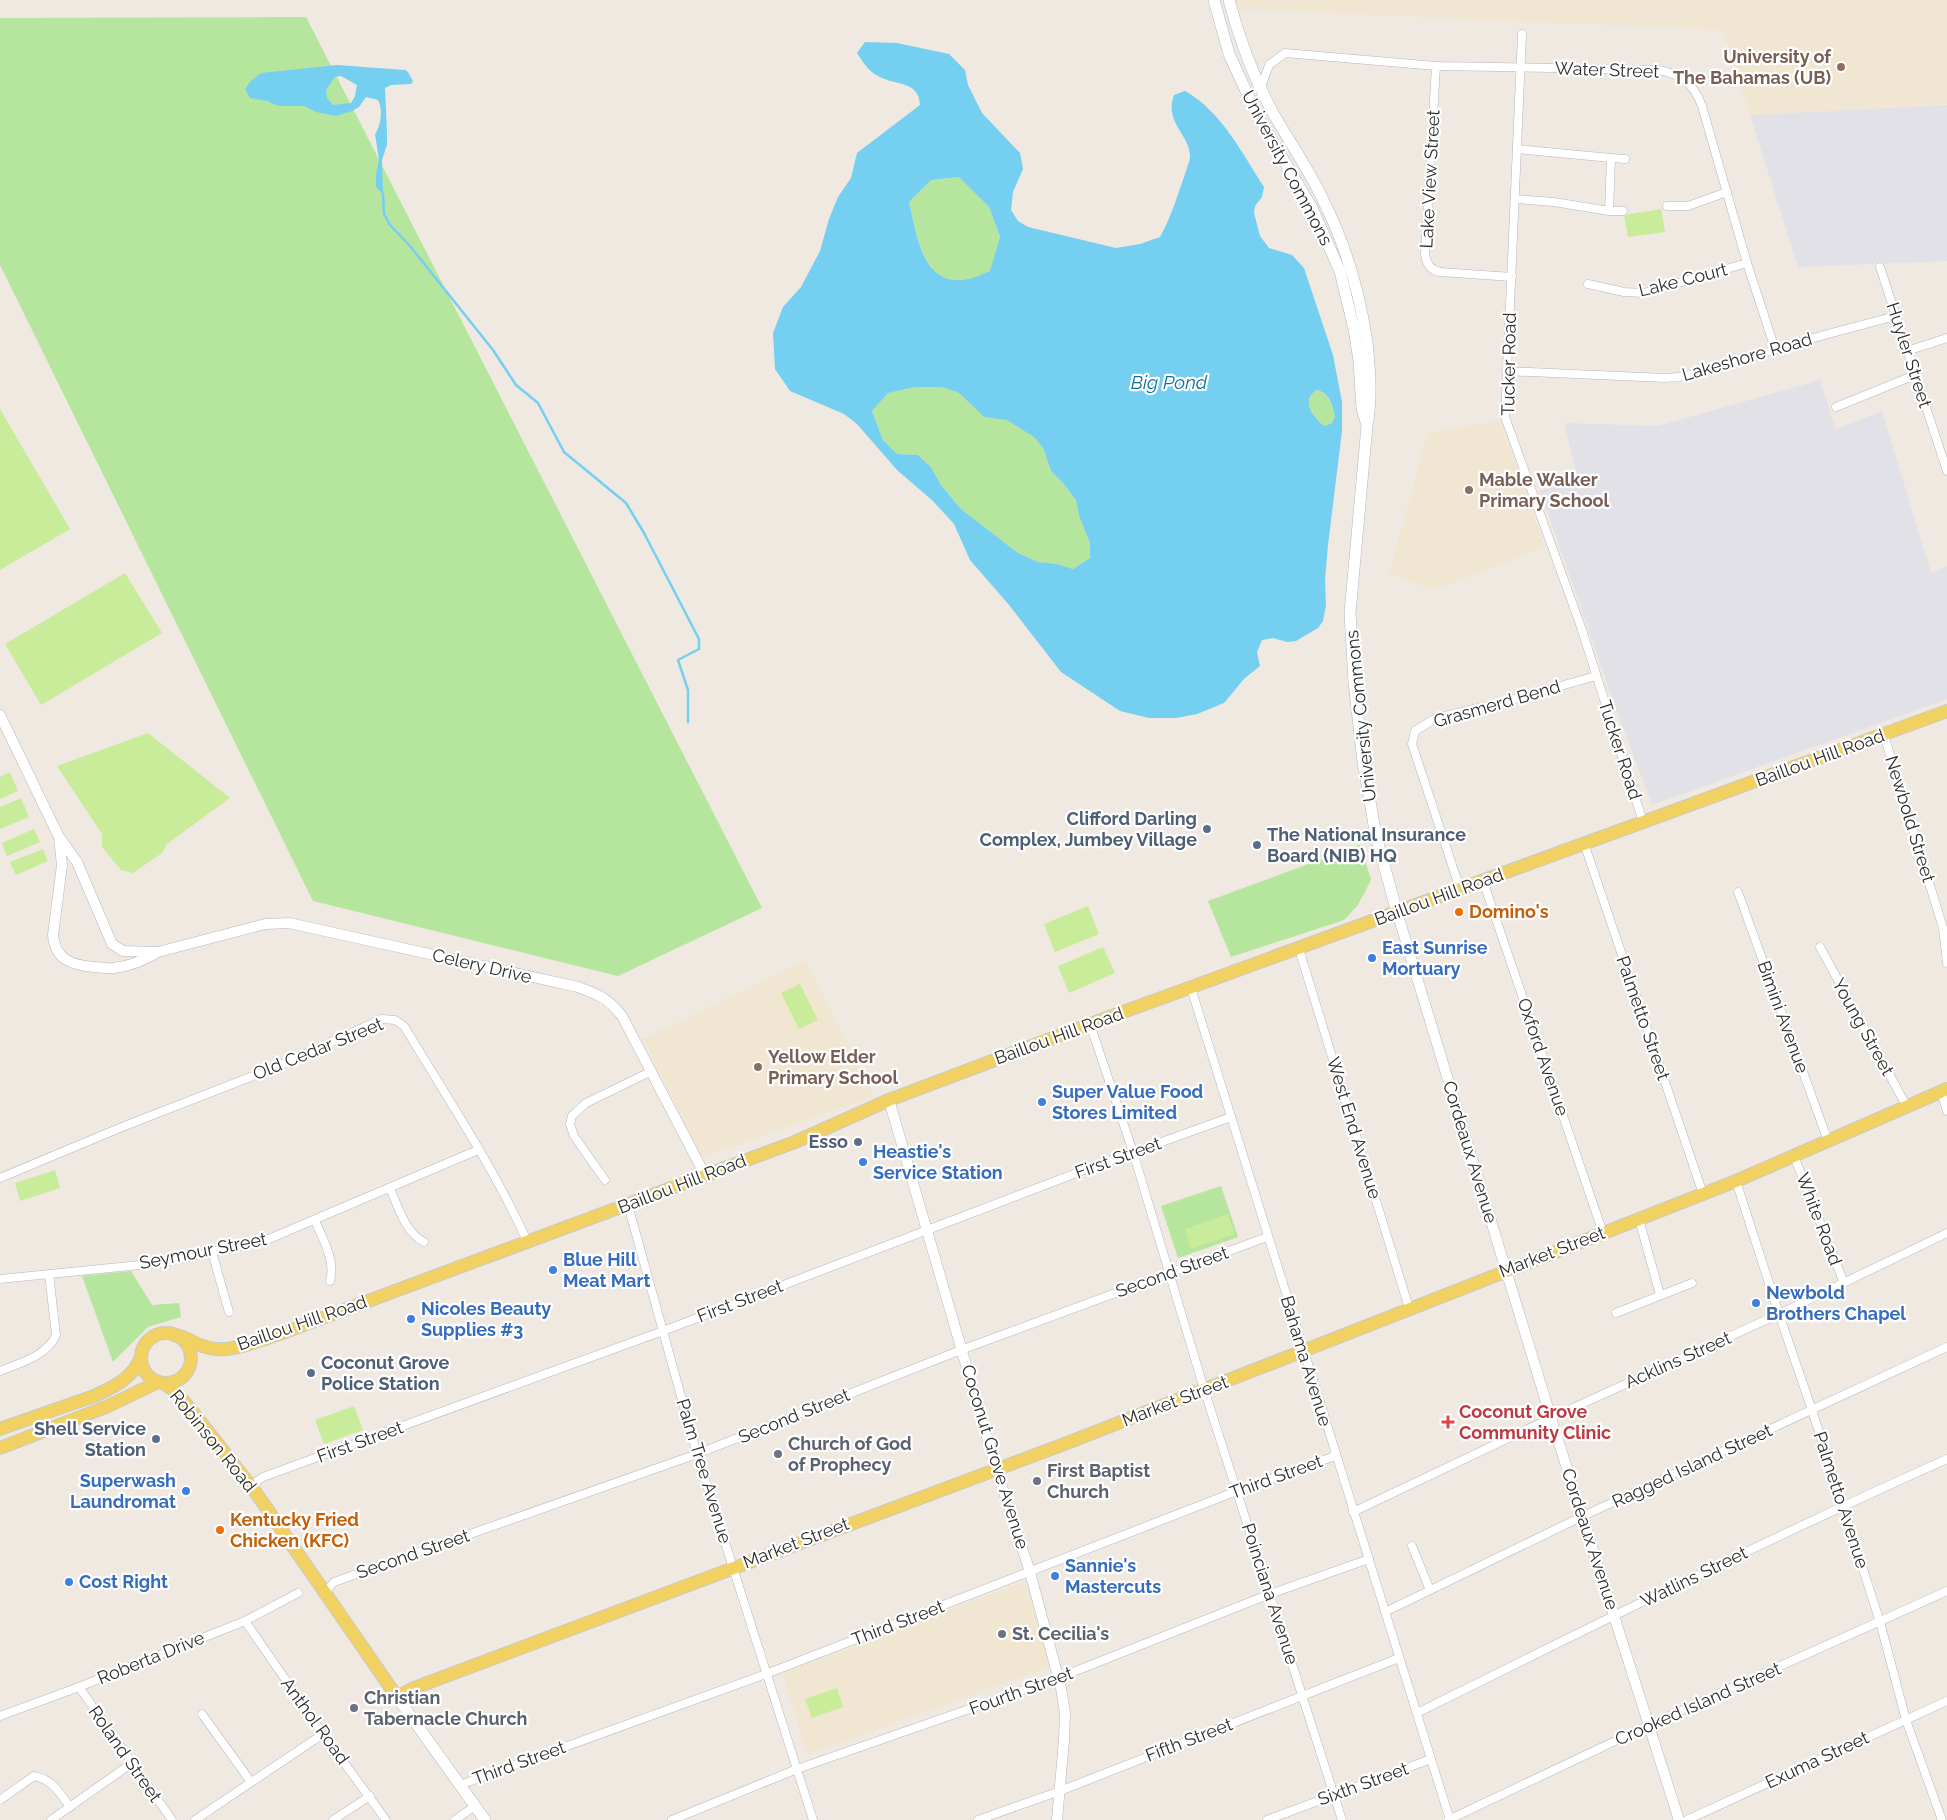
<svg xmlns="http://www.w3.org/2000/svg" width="1947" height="1820" viewBox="0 0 1947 1820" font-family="Raleway,sans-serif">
	<rect width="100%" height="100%" fill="#efe9e1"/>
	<g fill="#e3e1e8">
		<polygon points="1947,105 1947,261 1798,267 1750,115"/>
		<polygon points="1820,380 1836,429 1882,411 1931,573 1947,566 1947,699 1652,805 1622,725 1540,491 1577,476 1564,423 1658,426"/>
	</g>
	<g fill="#f0e6d1">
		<polygon points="1233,0 1947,0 1947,104 1750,115 1723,30 1235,9"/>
		<polygon points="1500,421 1545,547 1434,590 1389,574 1428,433"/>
		<polygon points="805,960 874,1096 702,1157 643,1039"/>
		<polygon points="1026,1581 1049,1667 807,1755 783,1673"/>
	</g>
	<g fill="#b6e59e">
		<polygon points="306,17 762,908 618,976 313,901 0,265 0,18"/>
		<path d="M960,177L989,207L1000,238L991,271C983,273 976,278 968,279C922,288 917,234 909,202L931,180Z"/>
		<polygon points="915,387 942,387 959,393 984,417 1007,419 1034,437 1043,448 1051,471 1063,483 1076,500 1079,516 1090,543 1090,558 1073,569 1057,564 1038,562 1018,553 961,509 941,485 931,467 918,455 897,454 883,440 872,411 887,393"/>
		<path d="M1317,390C1330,395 1332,404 1335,416L1332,423L1325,426C1313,418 1300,400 1317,390Z"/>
		<polygon points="1360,845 1371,880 1358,905 1344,920 1231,957 1208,901"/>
		<polygon points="1221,1186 1238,1237 1178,1258 1161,1206"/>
		<polygon points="131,1271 152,1305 179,1303 181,1317 148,1327 113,1362 82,1276"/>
	</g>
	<g fill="#c9ec9a">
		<polygon points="1661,209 1665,232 1628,237 1624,215"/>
		<polygon points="0,409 70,529 0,570"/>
		<polygon points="125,573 162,633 41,705 5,644"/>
		<polygon points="148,733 230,798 167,844 162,853 133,873 121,870 102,847 102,834 57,766"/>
		<polygon points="10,772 18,791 0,799 0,777"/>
		<polygon points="21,798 29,817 0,829 0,807"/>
		<polygon points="34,829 40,842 7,856 2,843"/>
		<polygon points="43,849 48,861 16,875 10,862"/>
		<polygon points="1088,906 1099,934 1055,952 1044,924"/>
		<polygon points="1103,947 1115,973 1069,993 1058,966"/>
		<polygon points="800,984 818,1020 799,1029 781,993"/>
		<polygon points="55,1170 60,1188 20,1201 15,1183"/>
		<polygon points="1228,1214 1235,1234 1191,1249 1185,1229"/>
		<polygon points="354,1406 363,1430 324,1444 315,1420"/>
		<polygon points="837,1688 843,1707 812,1718 805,1699"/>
	</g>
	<g fill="#75cff0" fill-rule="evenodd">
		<path d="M865,42L897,43L949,54L965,70L968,85L982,113L1020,153L1023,169L1013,192L1011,210L1018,221L1028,227L1116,248L1140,244L1160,237C1172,215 1178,194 1186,171C1187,167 1190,161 1190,156C1189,133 1164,123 1174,95L1185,91C1221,111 1242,153 1264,187L1262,197L1255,206L1254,213L1260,236L1269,248L1292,255L1304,268L1333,355L1342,402V431L1328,545L1325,580L1326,605L1323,621L1318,628L1296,641L1287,642L1273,638L1262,640L1257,652L1260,666L1244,679L1224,703L1197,714L1176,718H1149L1120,711L1061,672L1009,605L970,560L954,524L933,501L897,470L857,424L844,414L790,391L775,369L773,333L783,307L801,287L820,251L829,219L838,197L851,178L857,153L920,105C919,80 895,86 878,76C868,71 863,62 857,53ZM959,177L989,207L1000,237L990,271C983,273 976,278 968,279C922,288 917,235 909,202L931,180ZM915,387H942L959,393L984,417L1007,420L1034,437L1043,448L1051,471L1063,483L1076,500L1079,516L1090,543V558L1073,569L1057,564L1038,562L1018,553L961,509L941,485L931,467L918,455L897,454L883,440L872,411L888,393ZM1317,390C1330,394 1332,404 1335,416L1332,423L1325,426C1313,418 1300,400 1317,390Z"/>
		<path d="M337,65L405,70L408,72L413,81L411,84L391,85L385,88L387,133V145L382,160L383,194L376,187V174L379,160L375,134C381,126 383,109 378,100L366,97L359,107L352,111L336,116L316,112L304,106H280L273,104L268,101L250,98L245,89L251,81L261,73ZM341,76L357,85L355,96L351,103L333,105L327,98L326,90L335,77Z"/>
	</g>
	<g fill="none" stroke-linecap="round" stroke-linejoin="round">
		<polyline stroke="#75cff0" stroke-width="2.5" points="383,194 384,214 390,225 410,246 493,350 516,385 538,403 564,452 626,503 644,533 699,639 699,649 678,660 688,690 688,722"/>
		<defs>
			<g id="minor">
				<polyline points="1522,34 1505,417 1581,627 1643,822"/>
				<path d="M1436,66L1425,254C1426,263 1430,270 1440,272L1512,277"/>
				<path d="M1261,87L1269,65L1285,53L1436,66L1659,70C1683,75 1693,83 1702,106L1747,263L1775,349"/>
				<polyline points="1517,149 1611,158 1609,211"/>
				<polyline points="1611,158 1625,159"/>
				<polyline points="1515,199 1554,202 1609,211 1623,211"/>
				<polyline points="1667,206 1688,206 1727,192"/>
				<polyline points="1880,267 1947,471"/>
				<polyline points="1588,284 1624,292 1644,293 1747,263"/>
				<polyline points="1907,351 1947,338"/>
				<path d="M1506,371L1665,378C1703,376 1737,362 1773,350C1813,337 1855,327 1896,316"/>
				<polyline points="1836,407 1915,375"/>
				<polyline points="1884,735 1943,928 1947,963"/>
				<polyline points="1584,843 1703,1194"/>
				<polyline points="1483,881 1603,1233"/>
				<polyline points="1460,889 1412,744 1415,731 1436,718 1500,703 1596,676"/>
				<polyline points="1738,892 1828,1141"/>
				<polyline points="1820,947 1907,1107"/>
				<polyline points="1299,949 1409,1308"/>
				<polyline points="1191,988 1450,1820"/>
				<polyline points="1090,1024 1133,1152 1204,1389 1342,1820"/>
				<polyline points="1941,1091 1947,1111"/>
				<polyline points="1794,1156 1844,1283"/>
				<path d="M0,1178L122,1127L271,1069L382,1019L395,1020L404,1026C446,1096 493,1166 527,1241"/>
				<polyline points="605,1180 574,1136 570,1124 572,1116 586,1103 652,1071"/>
				<polyline points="1736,1181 1779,1314 1812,1410 1880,1622 1906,1720 1942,1820"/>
				<path d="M390,1188C398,1207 405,1232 424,1242"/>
				<polyline points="628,1205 697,1454 813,1820"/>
				<polyline points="1639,1219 1660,1295"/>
				<path d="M315,1221C323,1239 336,1261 330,1281"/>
				<polyline points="212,1252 229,1312"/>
				<polyline points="0,1279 160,1263 264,1241 478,1150"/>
				<polyline points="1616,1313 1692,1283"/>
				<path d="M0,1371C20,1363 47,1356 56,1335L49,1274"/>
				<polyline points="254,1490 257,1481 263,1477 663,1331 1087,1169 1231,1117"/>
				<polyline points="1353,1512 1551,1418 1779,1314 1947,1233"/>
				<polyline points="1412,1546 1430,1590"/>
				<polyline points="326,1596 328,1589 334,1582 697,1454 961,1350 1267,1237"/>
				<polyline points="1385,1612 1583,1516 1947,1347"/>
				<polyline points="245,1621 323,1734 386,1820"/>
				<polyline points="79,1687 172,1820"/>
				<path d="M1417,1713C1592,1626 1768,1539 1947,1459"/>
				<polyline points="202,1714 251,1782"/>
				<polyline points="0,1716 79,1687 245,1621 298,1593"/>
				<polyline points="460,1785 766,1674 1237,1491 1335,1456"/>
				<path d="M0,1800L34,1776C52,1779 60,1793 70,1807"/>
				<polyline points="51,1820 132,1763"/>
				<polyline points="195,1820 323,1734"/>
				<polyline points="333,1820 370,1796"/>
				<polyline points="455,1820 475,1806"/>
				<polyline points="672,1820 797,1769 1058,1678 1270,1594 1369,1559"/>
				<polyline points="978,1820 1060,1791 1399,1658"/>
				<polyline points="1267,1820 1431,1759"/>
				<polyline points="1448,1820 1649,1725 1947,1591"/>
				<polyline points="1687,1820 1947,1701"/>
			</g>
			<g id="tertiary">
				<polyline points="0,715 59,837 77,862 112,944 123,951 157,952"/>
				<path d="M59,837L62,865L53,935C55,960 72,965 94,967C101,967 108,969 114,968C130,966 145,960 158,952L265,924L289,923L578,987C599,995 608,998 622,1016L705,1175"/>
				<polyline points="1397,912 1551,1418 1679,1820"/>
				<polyline points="889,1100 996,1468 1030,1572 1061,1688 1065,1713 1064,1740 1057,1820"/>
			</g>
			<g id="secondary">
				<polyline points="1214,0 1229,54 1258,117 1312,208 1340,271 1354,329 1359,361 1362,408 1366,422"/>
				<path d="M1229,0C1239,38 1254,78 1273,113C1290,143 1310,171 1324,202C1346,246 1360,294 1367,343C1370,371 1372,398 1367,426L1350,613L1354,682L1363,761L1376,836L1397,912"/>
				<polyline points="397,1697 485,1820"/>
			</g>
			<g id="primary">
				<circle cx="166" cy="1358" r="25"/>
				<path d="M174,1335C186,1336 194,1344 206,1347C229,1355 263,1339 285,1332L795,1142L889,1100L1082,1027L1947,711"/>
				<polyline points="163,1383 175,1391 192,1411 254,1490 397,1697 414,1688 1067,1443 1303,1351 1736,1181 1947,1089"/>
				<path d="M0,1429L94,1396C114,1387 133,1378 141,1357"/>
				<polyline points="0,1448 106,1407 158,1382"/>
			</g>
		</defs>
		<use href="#minor" stroke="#b4b7c1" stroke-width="9"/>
		<use href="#tertiary" stroke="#b4b7c1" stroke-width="11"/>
		<use href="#secondary" stroke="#b4b7c1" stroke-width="12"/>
		<use href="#primary" stroke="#c9c9c9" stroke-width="14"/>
		<use href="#minor" stroke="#fff" stroke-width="8"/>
		<use href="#tertiary" stroke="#fff" stroke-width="10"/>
		<use href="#secondary" stroke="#fff" stroke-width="11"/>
		<use href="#primary" stroke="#f2d163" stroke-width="12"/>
	</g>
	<g fill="#8d6e63" stroke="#fff" stroke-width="2">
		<circle cx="1841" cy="67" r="5"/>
		<circle cx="1469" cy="490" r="5"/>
		<circle cx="758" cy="1067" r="5"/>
	</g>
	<g fill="#5c6f8a" stroke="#fff" stroke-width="2">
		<circle cx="1207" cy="829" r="5"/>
		<circle cx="1257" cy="845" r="5"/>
		<circle cx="858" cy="1142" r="5"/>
		<circle cx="311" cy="1373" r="5"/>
		<circle cx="156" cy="1439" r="5"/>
	</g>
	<g fill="#e8710a" stroke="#fff" stroke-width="2">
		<circle cx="1459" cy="912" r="5"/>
		<circle cx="220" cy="1530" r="5"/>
	</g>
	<g fill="#3f7fe0" stroke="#fff" stroke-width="2">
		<circle cx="1372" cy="958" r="5"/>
		<circle cx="1042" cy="1102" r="5"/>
		<circle cx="863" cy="1162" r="5"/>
		<circle cx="553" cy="1270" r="5"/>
		<circle cx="1756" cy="1303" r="5"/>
		<circle cx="411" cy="1319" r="5"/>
		<circle cx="186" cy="1491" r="5"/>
		<circle cx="1055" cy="1576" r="5"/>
		<circle cx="69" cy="1582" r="5"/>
	</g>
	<path fill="#e0444e" stroke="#fff" stroke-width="2" d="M1445.5 1414.5h5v5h5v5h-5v5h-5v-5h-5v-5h5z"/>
	<g fill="#6b7280" stroke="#fff" stroke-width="2">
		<circle cx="778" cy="1454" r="5"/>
		<circle cx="1037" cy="1481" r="5"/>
		<circle cx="1002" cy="1634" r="5"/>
		<circle cx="354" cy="1708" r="5"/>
	</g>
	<g text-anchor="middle" stroke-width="4.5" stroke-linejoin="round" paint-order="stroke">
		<g font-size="18" font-weight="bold" fill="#785e54" stroke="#fff" text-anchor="start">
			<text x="1831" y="63" text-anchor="end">University of<tspan x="1831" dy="21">The Bahamas (UB)</tspan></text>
			<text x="1479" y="486">Mable Walker<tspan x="1479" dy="21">Primary School</tspan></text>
			<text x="768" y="1063">Yellow Elder<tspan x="768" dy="21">Primary School</tspan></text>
		</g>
		<g font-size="18" fill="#2e2e2e" stroke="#fff">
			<text transform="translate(1607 70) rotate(2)" y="6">Water Street</text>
			<text transform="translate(1287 168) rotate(62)" y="6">University Commons</text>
			<text transform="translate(1430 179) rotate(-87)" y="6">Lake View Street</text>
			<text transform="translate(1683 280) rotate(-14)" y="6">Lake Court</text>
			<text transform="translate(1909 355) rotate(72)" y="6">Huyler Street</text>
			<text transform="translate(1747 357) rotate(-16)" y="6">Lakeshore Road</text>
			<text transform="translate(1509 364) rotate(-89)" y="6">Tucker Road</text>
			<text transform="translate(1497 704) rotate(-16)" y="6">Grasmerd Bend</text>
			<text transform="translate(1361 716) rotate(-96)" y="6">University Commons</text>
			<text transform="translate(1620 750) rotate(72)" y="6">Tucker Road</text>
			<text transform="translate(1820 758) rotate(-20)" y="6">Baillou Hill Road</text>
			<text transform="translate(1910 819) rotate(73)" y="6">Newbold Street</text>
			<text transform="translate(1439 897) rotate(-20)" y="6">Baillou Hill Road</text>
			<text transform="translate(482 966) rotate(13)" y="6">Celery Drive</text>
			<text transform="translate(1783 1017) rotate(70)" y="6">Bimini Avenue</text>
			<text transform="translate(1643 1018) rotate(71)" y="6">Palmetto Street</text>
			<text transform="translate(1863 1027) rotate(61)" y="6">Young Street</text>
			<text transform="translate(1059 1036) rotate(-20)" y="6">Baillou Hill Road</text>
			<text transform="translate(318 1049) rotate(-22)" y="6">Old Cedar Street</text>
			<text transform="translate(1543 1057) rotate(71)" y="6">Oxford Avenue</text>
			<text transform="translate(1354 1128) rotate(73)" y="6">West End Avenue</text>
			<text transform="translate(1470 1152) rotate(73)" y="6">Cordeaux Avenue</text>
			<text transform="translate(1118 1158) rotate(-20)" y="6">First Street</text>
			<text transform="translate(682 1184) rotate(-21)" y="6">Baillou Hill Road</text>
			<text transform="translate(1819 1219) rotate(69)" y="6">White Road</text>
			<text transform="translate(203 1251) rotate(-11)" y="6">Seymour Street</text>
			<text transform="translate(1552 1252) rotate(-21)" y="6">Market Street</text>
			<text transform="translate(1172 1272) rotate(-20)" y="6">Second Street</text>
			<text transform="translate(740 1301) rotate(-21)" y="6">First Street</text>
			<text transform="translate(302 1323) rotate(-19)" y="6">Baillou Hill Road</text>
			<text transform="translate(1678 1360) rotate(-24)" y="6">Acklins Street</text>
			<text transform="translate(1306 1361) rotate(73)" y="6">Bahama Avenue</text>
			<text transform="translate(1175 1401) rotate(-21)" y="6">Market Street</text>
			<text transform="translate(794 1416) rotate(-22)" y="6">Second Street</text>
			<text transform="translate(213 1441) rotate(51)" y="6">Robinson Road</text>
			<text transform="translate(360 1442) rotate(-20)" y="6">First Street</text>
			<text transform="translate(995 1457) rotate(73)" y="6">Coconut Grove Avenue</text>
			<text transform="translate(1692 1466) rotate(-25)" y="6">Ragged Island Street</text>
			<text transform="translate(704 1471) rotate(73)" y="6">Palm Tree Avenue</text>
			<text transform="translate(1276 1477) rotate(-20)" y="6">Third Street</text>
			<text transform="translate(1841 1500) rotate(72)" y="6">Palmetto Avenue</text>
			<text transform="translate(1590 1539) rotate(72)" y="6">Cordeaux Avenue</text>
			<text transform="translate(796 1543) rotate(-21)" y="6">Market Street</text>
			<text transform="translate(413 1554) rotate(-19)" y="6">Second Street</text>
			<text transform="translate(1694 1577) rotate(-26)" y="6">Watlins Street</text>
			<text transform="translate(1270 1594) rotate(72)" y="6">Poinciana Avenue</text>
			<text transform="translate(898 1623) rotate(-21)" y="6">Third Street</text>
			<text transform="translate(151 1658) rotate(-22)" y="6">Roberta Drive</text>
			<text transform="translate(1021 1691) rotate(-20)" y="6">Fourth Street</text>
			<text transform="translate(1698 1704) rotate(-24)" y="6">Crooked Island Street</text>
			<text transform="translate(315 1721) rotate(54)" y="6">Anthol Road</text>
			<text transform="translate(1189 1740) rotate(-21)" y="6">Fifth Street</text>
			<text transform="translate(125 1754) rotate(55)" y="6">Roland Street</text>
			<text transform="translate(1817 1760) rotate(-25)" y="6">Exuma Street</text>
			<text transform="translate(519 1763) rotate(-20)" y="6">Third Street</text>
			<text transform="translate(1363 1784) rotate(-20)" y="6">Sixth Street</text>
		</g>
		<g font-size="18" font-weight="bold" fill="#4e5e75" stroke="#fff" text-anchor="end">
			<text x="1197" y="825">Clifford Darling<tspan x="1197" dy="21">Complex, Jumbey Village</tspan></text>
			<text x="1267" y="841" text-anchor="start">The National Insurance<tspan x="1267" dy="21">Board (NIB) HQ</tspan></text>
			<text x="848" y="1148">Esso</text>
			<text x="321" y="1369" text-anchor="start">Coconut Grove<tspan x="321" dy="21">Police Station</tspan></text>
			<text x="146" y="1435">Shell Service<tspan x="146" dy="21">Station</tspan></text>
		</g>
		<g font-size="18" font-weight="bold" fill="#c56008" stroke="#fff" text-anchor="start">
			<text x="1469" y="918">Domino's</text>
			<text x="230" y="1526">Kentucky Fried<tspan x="230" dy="21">Chicken (KFC)</tspan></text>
		</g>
		<g font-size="18" font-weight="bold" fill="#366cbe" stroke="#fff" text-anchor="start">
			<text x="1382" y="954">East Sunrise<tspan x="1382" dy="21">Mortuary</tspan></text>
			<text x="1052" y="1098">Super Value Food<tspan x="1052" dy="21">Stores Limited</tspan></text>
			<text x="873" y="1158">Heastie's<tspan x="873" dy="21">Service Station</tspan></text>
			<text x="563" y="1266">Blue Hill<tspan x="563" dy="21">Meat Mart</tspan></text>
			<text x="1766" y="1299">Newbold<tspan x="1766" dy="21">Brothers Chapel</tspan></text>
			<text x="421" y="1315">Nicoles Beauty<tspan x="421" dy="21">Supplies #3</tspan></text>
			<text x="176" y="1487" text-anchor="end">Superwash<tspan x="176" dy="21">Laundromat</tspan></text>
			<text x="1065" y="1572">Sannie's<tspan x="1065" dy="21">Mastercuts</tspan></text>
			<text x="79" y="1588">Cost Right</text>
		</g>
		<g font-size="18" font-weight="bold" fill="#be3a42" stroke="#fff" text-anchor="start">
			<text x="1459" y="1418">Coconut Grove<tspan x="1459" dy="21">Community Clinic</tspan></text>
		</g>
		<g font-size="18" font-weight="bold" fill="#5b616d" stroke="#fff" text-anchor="start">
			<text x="788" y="1450">Church of God<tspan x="788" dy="21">of Prophecy</tspan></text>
			<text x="1047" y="1477">First Baptist<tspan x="1047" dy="21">Church</tspan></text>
			<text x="1012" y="1640">St. Cecilia's</text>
			<text x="364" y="1704">Christian<tspan x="364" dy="21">Tabernacle Church</tspan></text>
		</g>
		<g font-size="19" font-style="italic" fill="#0d6fa3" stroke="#fff">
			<text x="1169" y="389">Big Pond</text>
		</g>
	</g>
</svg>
